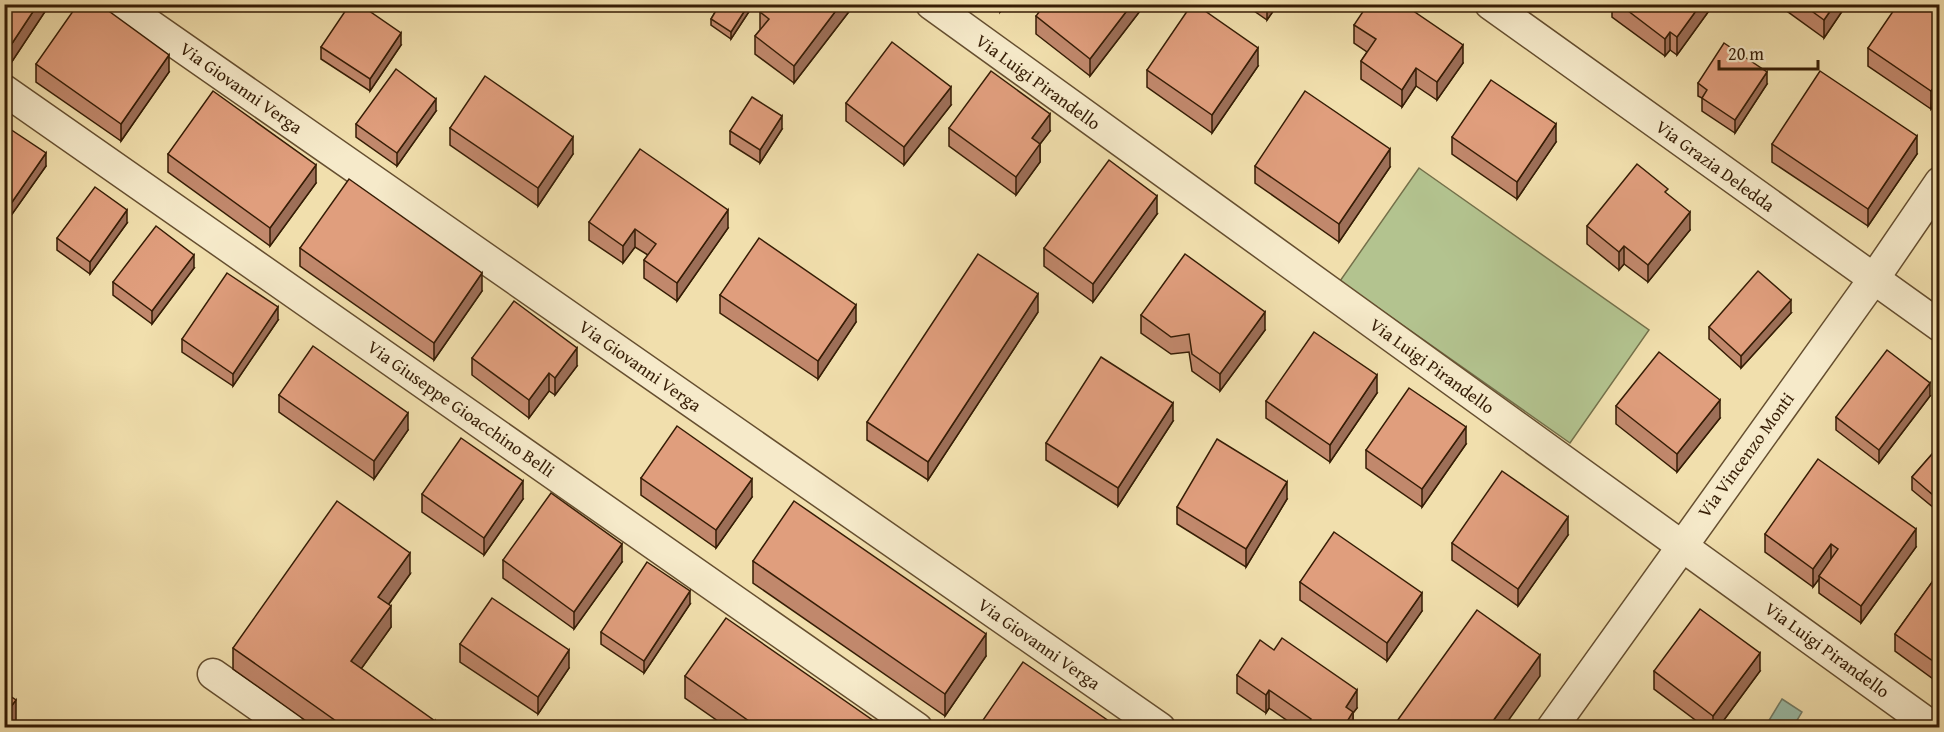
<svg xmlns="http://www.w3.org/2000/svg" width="1944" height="732" viewBox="0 0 1944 732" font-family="'Gentium Book Plus',serif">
	<rect width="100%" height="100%" fill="#f1dfad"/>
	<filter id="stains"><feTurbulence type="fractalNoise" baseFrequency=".00333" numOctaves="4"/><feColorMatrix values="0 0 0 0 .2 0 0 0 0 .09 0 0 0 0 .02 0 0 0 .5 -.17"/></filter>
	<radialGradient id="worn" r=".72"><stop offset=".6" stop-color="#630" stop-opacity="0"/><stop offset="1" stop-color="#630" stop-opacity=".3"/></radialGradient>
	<polygon fill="#b3c38f" stroke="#74704a" stroke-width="1.5" points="1419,168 1649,330 1570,443 1340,281"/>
	<polygon fill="#9bbda9" stroke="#737d67" stroke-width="1.5" points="1782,699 1802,712 1793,727 1765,727"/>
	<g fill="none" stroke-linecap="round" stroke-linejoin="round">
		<defs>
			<g id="street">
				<polyline points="120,4 1160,728"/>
				<polyline points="931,4 1934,728"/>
				<polyline points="1490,4 1940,326"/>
				<polyline points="4,90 917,728"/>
				<polyline points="213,674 290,728"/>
				<polyline points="1552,728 1873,280 1940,182"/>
			</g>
		</defs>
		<use href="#street" stroke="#654e2f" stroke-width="33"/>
		<use href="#street" stroke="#f6eaca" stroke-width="30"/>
	</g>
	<g fill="#c1886c" stroke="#361d05" stroke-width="1.5">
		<polygon points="4,4 50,4 11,63 4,58"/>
		<polygon points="720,4 754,4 731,39 711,25 711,19"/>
		<polygon points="851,4 851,9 794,83 755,54 755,36 760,30 760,12"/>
		<polygon points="989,4 1005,4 1000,12"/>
		<polygon points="1140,4 1140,11 1090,76 1036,34 1036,16"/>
		<polygon points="1244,4 1278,4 1267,20"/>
		<polygon points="1607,4 1711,4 1711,8 1677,55 1670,50 1665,56 1612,17 1612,8"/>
		<polygon points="1777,4 1847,4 1824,38"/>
		<polygon points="1940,4 1931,109 1868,66 1868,48"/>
		<polygon points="1354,25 1463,63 1437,100 1416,86 1402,107 1361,79 1361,61 1367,52 1354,43"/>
		<polygon points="401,45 370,91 321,59 321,47"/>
		<polygon points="36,64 169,72 121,141 36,82"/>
		<polygon points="1258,66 1212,133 1147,87 1147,70"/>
		<polygon points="1698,83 1767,84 1735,133 1702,111 1702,98 1698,96"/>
		<polygon points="846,103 951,105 904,165 846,121"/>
		<polygon points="436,111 397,166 356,137 356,124"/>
		<polygon points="4,125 46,166 10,217 4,213"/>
		<polygon points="450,128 573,154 538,206 450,145"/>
		<polygon points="949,128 1050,131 1040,144 1040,162 1016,195 949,146"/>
		<polygon points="782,129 760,163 730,144 730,131"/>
		<polygon points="1452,137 1556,142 1517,199 1452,154"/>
		<polygon points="1772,144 1917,154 1868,226 1772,162"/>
		<polygon points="168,154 316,183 270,246 168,172"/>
		<polygon points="1255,166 1390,167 1339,242 1255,183"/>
		<polygon points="1668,195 1690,230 1648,282 1624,264 1619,270 1587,244 1587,226"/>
		<polygon points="1157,214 1093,302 1044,266 1044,248"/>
		<polygon points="589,222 728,228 677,301 644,278 644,260 648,255 635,247 623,263 589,240"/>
		<polygon points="127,223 90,274 57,250 57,238"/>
		<polygon points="300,248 482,291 434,360 300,266"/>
		<polygon points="194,268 152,324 113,295 113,282"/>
		<polygon points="720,295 856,322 818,379 720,313"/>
		<polygon points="1038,312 928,480 867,440 867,422"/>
		<polygon points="1791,313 1741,368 1709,339 1709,327"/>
		<polygon points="1141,315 1265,330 1220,391 1192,371 1189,352 1171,354 1141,333"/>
		<polygon points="278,320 233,386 182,352 182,339"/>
		<polygon points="472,358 577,366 555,395 549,391 529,418 472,375"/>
		<polygon points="1377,393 1330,462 1266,418 1266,401"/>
		<polygon points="279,395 408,430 374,479 279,412"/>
		<polygon points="1930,396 1879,463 1836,430 1836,417"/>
		<polygon points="1616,406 1720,418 1677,472 1616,424"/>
		<polygon points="1173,421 1118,506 1046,460 1046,443"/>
		<polygon points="1466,444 1422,507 1366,468 1366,450"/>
		<polygon points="1940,445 1940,513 1912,490 1912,477"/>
		<polygon points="641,478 752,497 716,548 641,495"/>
		<polygon points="422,494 523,499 484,555 422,512"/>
		<polygon points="1287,499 1246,567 1177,524 1177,507"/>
		<polygon points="1765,534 1916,547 1861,623 1819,593 1819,579 1813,587 1765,552"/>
		<polygon points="1568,535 1518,606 1452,560 1452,543"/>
		<polygon points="503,560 622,562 574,629 503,578"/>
		<polygon points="753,561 986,656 945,716 753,583"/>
		<polygon points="1940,571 1940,684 1895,651 1895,634"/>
		<polygon points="410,574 389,604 391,627 361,669 435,728 316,728 233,669 233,648"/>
		<polygon points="1300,582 1422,611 1387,661 1300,600"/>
		<polygon points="690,604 644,673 601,644 601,632"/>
		<polygon points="460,644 569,668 538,714 460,662"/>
		<polygon points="1654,671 1760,671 1718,728 1706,728 1654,689"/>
		<polygon points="1237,675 1357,708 1353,713 1353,728 1298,728 1269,708 1266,713 1237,693"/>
		<polygon points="685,676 884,728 728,728 685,698"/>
		<polygon points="981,723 1119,728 981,728"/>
	</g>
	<g fill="#9d6f58" stroke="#361d05" stroke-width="1.5">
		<polygon points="38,4 50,4 11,63 11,45"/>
		<polygon points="749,4 754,4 731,39 731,32"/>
		<polygon points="841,4 851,4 851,9 794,83 794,66"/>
		<polygon points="1000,4 1005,4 1000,12"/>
		<polygon points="1132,4 1140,4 1140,11 1090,76 1090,59"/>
		<polygon points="1267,4 1278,4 1267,20"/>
		<polygon points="1701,4 1711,4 1711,8 1677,55 1677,37"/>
		<polygon points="1835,4 1847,4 1824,38 1824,20"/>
		<polygon points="1670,32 1670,50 1665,56 1665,39"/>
		<polygon points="401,33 401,45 370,91 370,79"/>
		<polygon points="1463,45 1463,63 1437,100 1437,82"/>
		<polygon points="1258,48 1258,66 1212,133 1212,115"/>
		<polygon points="169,55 169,72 121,141 121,124"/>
		<polygon points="1416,68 1416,86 1402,107 1402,90"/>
		<polygon points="1767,72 1767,84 1735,133 1735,120"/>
		<polygon points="1940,80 1940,97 1931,109 1931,91"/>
		<polygon points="951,87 951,105 904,165 904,147"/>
		<polygon points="436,99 436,111 397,166 397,153"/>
		<polygon points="1050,114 1050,131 1040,144 1040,162 1016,195 1016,177 1032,138"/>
		<polygon points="782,116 782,129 760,163 760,150"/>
		<polygon points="1556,124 1556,142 1517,199 1517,182"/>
		<polygon points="1917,136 1917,154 1868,226 1868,209"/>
		<polygon points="573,137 573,154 538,206 538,188"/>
		<polygon points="1390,149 1390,167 1339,242 1339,224"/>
		<polygon points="46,153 46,166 10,217 10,205"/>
		<polygon points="316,165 316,183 270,246 270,228"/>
		<polygon points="1157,196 1157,214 1093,302 1093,284"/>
		<polygon points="127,210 127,223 90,274 90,262"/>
		<polygon points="728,210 728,228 677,301 677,283"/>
		<polygon points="1690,212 1690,230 1648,282 1648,265"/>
		<polygon points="635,229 635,247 623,263 623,246"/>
		<polygon points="1624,246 1624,264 1619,270 1619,252"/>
		<polygon points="194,255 194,268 152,324 152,311"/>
		<polygon points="482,273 482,291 434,360 434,343"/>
		<polygon points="1038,294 1038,312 928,480 928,462"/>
		<polygon points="1791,300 1791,313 1741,368 1741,356"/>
		<polygon points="856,305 856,322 818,379 818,361"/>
		<polygon points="278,307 278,320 233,386 233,374"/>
		<polygon points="1265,312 1265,330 1220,391 1220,374"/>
		<polygon points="577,348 577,366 555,395 555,378"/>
		<polygon points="549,373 549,391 529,418 529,400"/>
		<polygon points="1377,375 1377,393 1330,462 1330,445"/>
		<polygon points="1930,383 1930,396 1879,463 1879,450"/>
		<polygon points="1720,400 1720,418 1677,472 1677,454"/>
		<polygon points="1173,403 1173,421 1118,506 1118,488"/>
		<polygon points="408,413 408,430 374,479 374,461"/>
		<polygon points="1466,427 1466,444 1422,507 1422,489"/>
		<polygon points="752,479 752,497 716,548 716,530"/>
		<polygon points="523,481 523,499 484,555 484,538"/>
		<polygon points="1287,482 1287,499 1246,567 1246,549"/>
		<polygon points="1568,517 1568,535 1518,606 1518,589"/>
		<polygon points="1916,529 1916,547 1861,623 1861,606"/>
		<polygon points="622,544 622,562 574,629 574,612"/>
		<polygon points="1831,544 1831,562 1819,576 1819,579 1813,587 1813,569"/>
		<polygon points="410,553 410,574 378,619 378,597"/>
		<polygon points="690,591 690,604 644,673 644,661"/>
		<polygon points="1422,593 1422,611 1387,661 1387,643"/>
		<polygon points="391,606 391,627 351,683 351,661"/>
		<polygon points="986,634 986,656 945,716 945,694"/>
		<polygon points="569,650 569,668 538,714 538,697"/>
		<polygon points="1760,653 1760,671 1718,728 1713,728 1713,716"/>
		<polygon points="1540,655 1540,676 1503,728 1488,728"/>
		<polygon points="1269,690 1269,708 1266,713 1266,695"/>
		<polygon points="1357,690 1357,708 1353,713 1353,728 1343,728 1346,707"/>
		<polygon points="16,700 16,722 11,728 4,728 4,716"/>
		<polygon points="435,721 435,728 431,728"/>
	</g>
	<g fill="#e09e7d" stroke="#361d05" stroke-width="1.5">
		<polygon points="4,4 38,4 11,45 4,40"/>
		<polygon points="78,4 99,4 169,55 121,124 36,64"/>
		<polygon points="350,4 359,4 401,33 370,79 321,47"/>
		<polygon points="720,4 749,4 731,32 711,19"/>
		<polygon points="766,4 841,4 794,66 755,36 769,19 760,12"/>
		<polygon points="1045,4 1132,4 1090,59 1036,16"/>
		<polygon points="1192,4 1195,4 1258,48 1212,115 1147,70"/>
		<polygon points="1368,4 1403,4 1463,45 1437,82 1416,68 1402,90 1361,61 1376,39 1354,25"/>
		<polygon points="1619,4 1701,4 1677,37 1670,32 1665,39"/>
		<polygon points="1802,4 1835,4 1824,20"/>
		<polygon points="1898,4 1940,4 1940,80 1931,91 1868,48"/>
		<polygon points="892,42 951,87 904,147 846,103"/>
		<polygon points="1724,43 1767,72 1735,120 1702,98 1707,90 1698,83"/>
		<polygon points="396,69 436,99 397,153 356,124"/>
		<polygon points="991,71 1050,114 1032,138 1040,144 1016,177 949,128"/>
		<polygon points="1820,71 1917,136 1868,209 1772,144"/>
		<polygon points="485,76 573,137 538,188 450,128"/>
		<polygon points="1491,80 1556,124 1517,182 1452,137"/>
		<polygon points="213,91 316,165 270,228 168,154"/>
		<polygon points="1305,91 1390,149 1339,224 1255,166"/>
		<polygon points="752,97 782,116 760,150 730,131"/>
		<polygon points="4,125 46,153 10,205 4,201"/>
		<polygon points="640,149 728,210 677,283 644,260 656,244 635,229 623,246 589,222"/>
		<polygon points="1109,160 1157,196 1093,284 1044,248"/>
		<polygon points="1637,164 1668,189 1665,192 1690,212 1648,265 1624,246 1619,252 1587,226"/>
		<polygon points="349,179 482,273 434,343 300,248"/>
		<polygon points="95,187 127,210 90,262 57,238"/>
		<polygon points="156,226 194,255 152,311 113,282"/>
		<polygon points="759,238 856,305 818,361 720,295"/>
		<polygon points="978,254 1038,294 928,462 867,422"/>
		<polygon points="1185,254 1265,312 1220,374 1192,354 1189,334 1171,337 1141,315"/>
		<polygon points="1758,271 1791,300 1741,356 1709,327"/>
		<polygon points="227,273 278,307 233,374 182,339"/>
		<polygon points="514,301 577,348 555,378 549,373 529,400 472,358"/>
		<polygon points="1314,332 1377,375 1330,445 1266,401"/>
		<polygon points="313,346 408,413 374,461 279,395"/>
		<polygon points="1887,350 1930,383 1879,450 1836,417"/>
		<polygon points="1659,352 1720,400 1677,454 1616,406"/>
		<polygon points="1101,357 1173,403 1118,488 1046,443"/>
		<polygon points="1409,388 1466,427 1422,489 1366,450"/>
		<polygon points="677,426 752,479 716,530 641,478"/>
		<polygon points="461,438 523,481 484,538 422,494"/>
		<polygon points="1217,439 1287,482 1246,549 1177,507"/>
		<polygon points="1940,445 1940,501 1912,477"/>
		<polygon points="1818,459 1916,529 1861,606 1819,576 1838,549 1831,544 1813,569 1765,534"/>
		<polygon points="1502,471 1568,517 1518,589 1452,543"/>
		<polygon points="551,493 622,544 574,612 503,560"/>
		<polygon points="337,501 410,553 378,597 391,606 351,661 435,721 431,728 346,728 233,648"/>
		<polygon points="794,501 986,634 945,694 753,561"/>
		<polygon points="1334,532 1422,593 1387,643 1300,582"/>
		<polygon points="647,562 690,591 644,661 601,632"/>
		<polygon points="1940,571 1940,666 1895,634"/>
		<polygon points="492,598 569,650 538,697 460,644"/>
		<polygon points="1700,609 1760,653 1713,716 1654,671"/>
		<polygon points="1477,610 1540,655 1488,728 1392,728"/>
		<polygon points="726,618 884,728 759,728 685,676"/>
		<polygon points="1282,638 1357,690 1346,707 1353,712 1343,728 1310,728 1307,726 1311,719 1269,690 1266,695 1237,675 1260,640 1274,650"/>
		<polygon points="1023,662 1119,728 988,728 981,723"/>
		<polygon points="4,692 16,700 4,716"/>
	</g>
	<g text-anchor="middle" stroke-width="6" stroke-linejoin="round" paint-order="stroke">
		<g font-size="18" fill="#361d05" stroke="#f6eaca">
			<text transform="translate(1038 82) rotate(36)" y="6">Via Luigi Pirandello</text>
			<text transform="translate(241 88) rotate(35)" y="6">Via Giovanni Verga</text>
			<text transform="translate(1715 166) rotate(36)" y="6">Via Grazia Deledda</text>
			<text transform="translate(640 366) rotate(35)" y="6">Via Giovanni Verga</text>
			<text transform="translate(1432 366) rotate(36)" y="6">Via Luigi Pirandello</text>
			<text transform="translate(461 409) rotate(35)" y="6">Via Giuseppe Gioacchino Belli</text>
			<text transform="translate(1746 455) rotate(-54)" y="6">Via Vincenzo Monti</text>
			<text transform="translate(1039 644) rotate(35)" y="6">Via Giovanni Verga</text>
			<text transform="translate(1827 650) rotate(36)" y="6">Via Luigi Pirandello</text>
		</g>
	</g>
	<rect width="1944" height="732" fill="none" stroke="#f1dfad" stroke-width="24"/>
	<rect x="6" y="6" width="1932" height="720" fill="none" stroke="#361d05" stroke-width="3"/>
	<rect x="12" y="12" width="1920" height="708" fill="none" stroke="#361d05" stroke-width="1.5"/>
	<path d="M1719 60v9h99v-9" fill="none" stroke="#361d05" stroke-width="3"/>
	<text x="1728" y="60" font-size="18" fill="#361d05" stroke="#f6eaca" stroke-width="4.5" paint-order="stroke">20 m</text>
	<rect width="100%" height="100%" filter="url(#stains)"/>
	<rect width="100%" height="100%" fill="url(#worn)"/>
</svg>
